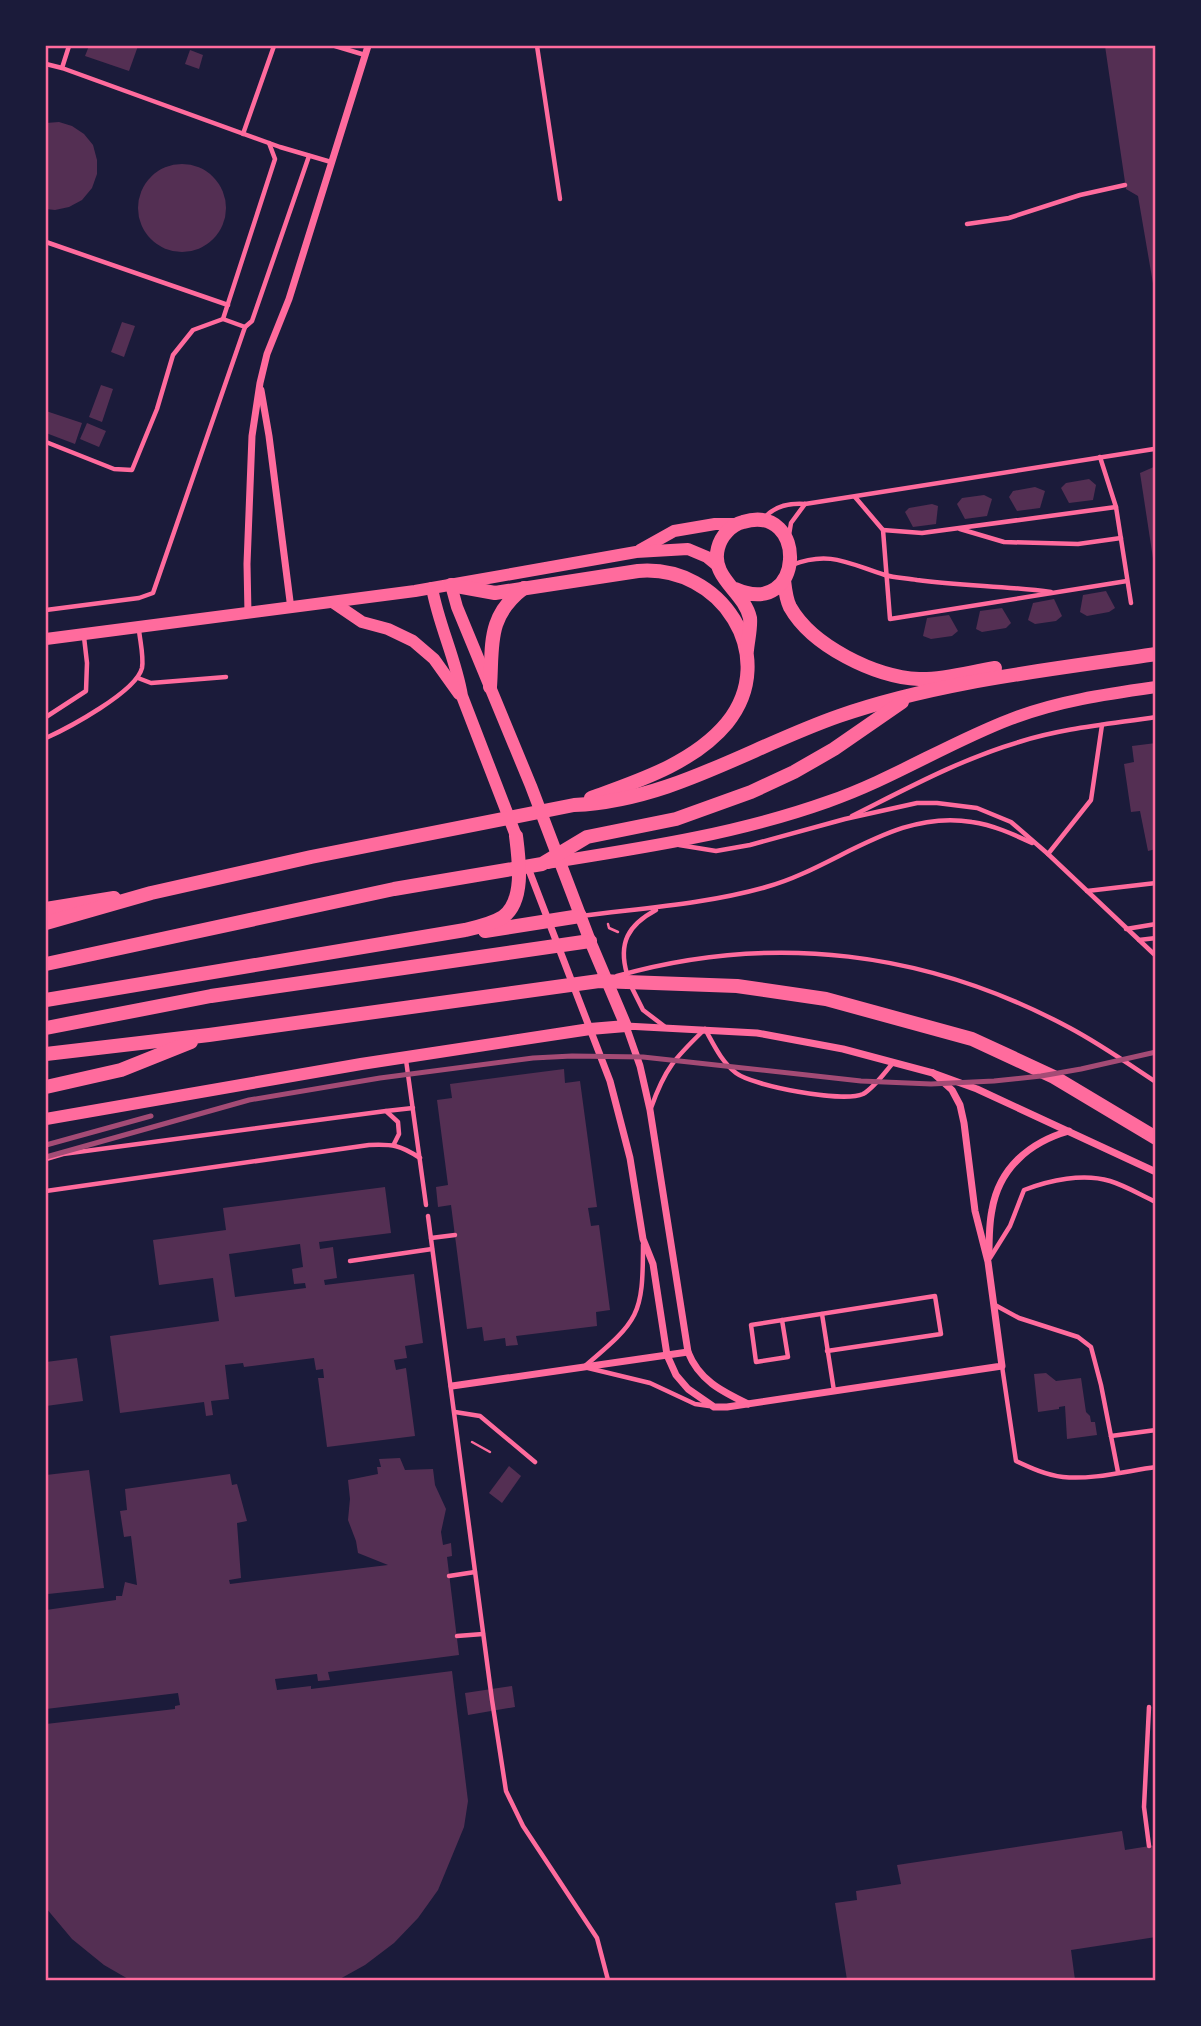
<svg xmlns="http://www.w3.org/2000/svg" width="1201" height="2026" viewBox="0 0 1201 2026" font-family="Raleway,sans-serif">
	<rect width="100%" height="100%" fill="#1b1b3a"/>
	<g fill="#542f53" fill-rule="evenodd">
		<polygon points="89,46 138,46 129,71 85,56"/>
		<polygon points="1105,46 1156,46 1156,301 1138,196 1126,189"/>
		<polygon points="190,50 203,55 199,69 185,64"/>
		<polygon points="59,122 72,126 84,134 93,145 97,160 97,174 92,188 82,200 69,207 55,210 46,209 46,123"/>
		<circle cx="182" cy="208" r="44"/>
		<polygon points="122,322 135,326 124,357 111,352"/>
		<polygon points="101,385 113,389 102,422 89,417"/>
		<polygon points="46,411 82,423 75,444 46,433"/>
		<polygon points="87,423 106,431 99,447 80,439"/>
		<polygon points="1156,466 1156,565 1154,565 1140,473"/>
		<polygon points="1089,479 1096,485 1093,500 1069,503 1061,488 1066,483"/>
		<polygon points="1035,487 1045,491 1040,508 1017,511 1009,497 1013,491"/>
		<polygon points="984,495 992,499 987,516 965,519 957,504 962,498"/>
		<polygon points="932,504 938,506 936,524 913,527 905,512 909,508"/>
		<polygon points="1106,591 1115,608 1109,612 1087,616 1080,612 1083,595"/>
		<polygon points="1054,599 1062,616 1056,621 1035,624 1028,620 1033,603"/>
		<polygon points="1002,608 1011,623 1006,628 982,632 976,629 980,611"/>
		<polygon points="949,615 958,631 952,636 931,639 923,636 927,618"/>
		<polygon points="1156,743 1156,849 1148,851 1140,811 1131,812 1124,764 1134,762 1132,746"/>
		<polygon points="564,1069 565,1083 580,1081 597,1207 588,1208 591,1226 599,1225 610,1310 596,1312 597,1326 516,1336 518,1345 506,1346 505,1338 484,1341 482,1327 467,1329 451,1205 438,1207 436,1187 448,1185 437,1100 452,1098 450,1084"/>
		<path d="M385,1187L391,1233L319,1242L320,1249L333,1247L337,1278L324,1280L325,1285L414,1274L423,1343L405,1346L407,1358L394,1360L396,1370L406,1368L415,1436L327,1447L318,1378H324L323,1369L316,1370L314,1358L244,1367L243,1363L225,1365L229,1399L211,1401L213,1415L206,1416L204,1402L120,1413L110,1336L219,1321L213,1278L159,1285L153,1240L226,1230L223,1208ZM300,1244L303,1267L292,1269L294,1284L305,1283L306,1288L235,1297L229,1254Z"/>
		<polygon points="77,1358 83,1401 46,1406 46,1362"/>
		<polygon points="1046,1373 1056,1381 1081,1378 1086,1412 1090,1416 1091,1422 1095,1422 1097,1435 1067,1439 1065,1406 1059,1407 1059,1409 1038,1412 1034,1374"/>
		<polygon points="400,1458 405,1470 433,1469 435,1485 446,1509 441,1532 443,1545 451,1543 452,1556 447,1557 459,1655 328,1672 330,1680 318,1681 317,1674 275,1679 277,1690 311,1686 311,1689 452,1671 468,1801 464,1827 438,1890 418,1918 394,1943 365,1965 338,1980 130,1980 104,1965 72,1939 46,1908 46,1724 175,1709 175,1706 180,1705 178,1693 46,1709 46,1610 116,1600 116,1596 122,1596 125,1582 137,1585 131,1536 124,1537 120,1511 127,1510 125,1489 230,1474 232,1485 237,1484 247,1521 237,1523 241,1578 229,1580 230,1584 388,1565 358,1553 356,1541 348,1520 350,1499 348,1480 378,1474 377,1467 381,1467 379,1459"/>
		<polygon points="509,1466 521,1476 502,1503 489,1493"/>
		<polygon points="89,1470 104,1588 48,1594 46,1571 46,1475"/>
		<polygon points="512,1686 515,1707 468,1715 465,1693"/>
		<polygon points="1122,1831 1125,1850 1156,1845 1156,1937 1071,1950 1075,1980 847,1980 835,1903 857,1900 856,1891 901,1884 897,1865"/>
	</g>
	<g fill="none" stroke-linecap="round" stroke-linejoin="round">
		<g stroke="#ff6b9d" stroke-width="2.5">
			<polyline points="608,924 609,928 618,932"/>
			<polyline points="472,1442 490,1452"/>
		</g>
		<g stroke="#ff6b9d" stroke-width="4.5">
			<polyline points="69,46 62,68 280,147 331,162"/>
			<polyline points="335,46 365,55"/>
			<polyline points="537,46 560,199"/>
			<polyline points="46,64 62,68"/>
			<polyline points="243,134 274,46"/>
			<polyline points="967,224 1009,218 1080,195 1125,185"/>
			<polyline points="46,242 228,305"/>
			<polyline points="245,327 252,321 309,156"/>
			<polyline points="46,442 114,469 132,470 157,409 173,355 193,330 223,319 275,159 269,143"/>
			<polyline points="1100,457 1116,507 1131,603"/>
			<polyline points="855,497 883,530 890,619 1127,581"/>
			<path d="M765,517C776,505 790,503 805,504L1154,449"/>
			<polyline points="960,529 1004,542 1078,544 1121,538"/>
			<polyline points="883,530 922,533 1116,507"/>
			<polyline points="789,535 791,523 805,504"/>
			<path d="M792,565C830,550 849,564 885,575C895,578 907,578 917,580C962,586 1007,586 1051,592"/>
			<polyline points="46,610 139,598 153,593 245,327 223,319"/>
			<polyline points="138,678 151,683 226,677"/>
			<polyline points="46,717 86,691 87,663 84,637"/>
			<path d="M46,738C68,728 136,692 142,668C144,657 140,641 139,630"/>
			<path d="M852,816C906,789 961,759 1019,742C1063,728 1110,724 1156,717"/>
			<polyline points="679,845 716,851 750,845 845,819 917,803 937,803 977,808 1011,822 1048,854 1156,956"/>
			<polyline points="1048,854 1091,800 1102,725"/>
			<polyline points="1087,891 1156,883"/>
			<path d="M581,916C643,908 706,904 766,887C836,868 895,809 972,822C993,825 1013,834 1032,843"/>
			<polyline points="1126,929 1156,924"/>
			<polyline points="1139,940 1156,938"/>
			<path d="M627,974C618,943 628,925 656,910"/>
			<path d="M617,976C773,932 927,951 1070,1028C1100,1044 1127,1063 1156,1082"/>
			<polyline points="631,986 643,1010 664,1026"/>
			<polyline points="406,1060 426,1205"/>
			<path d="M651,1108C665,1068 675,1058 705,1029C714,1045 721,1061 736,1073C753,1086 843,1103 863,1094C874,1088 885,1072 893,1063"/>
			<polyline points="386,1111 413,1108"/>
			<polyline points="46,1159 63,1154 386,1111 398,1122 399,1134 394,1144"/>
			<path d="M46,1191L369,1145C393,1144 400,1145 420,1158"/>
			<polyline points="428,1216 492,1700 506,1791 523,1826 597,1938 608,1980"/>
			<polyline points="431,1238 455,1235"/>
			<path d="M990,1258L1010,1226L1024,1190C1050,1180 1083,1173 1110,1181C1126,1186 1141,1195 1156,1202"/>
			<polyline points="350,1261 432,1249"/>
			<polyline points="995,1305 1019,1318 1078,1337 1091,1347 1101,1385 1118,1472"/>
			<polyline points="822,1314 834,1391"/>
			<polyline points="782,1320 788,1357 756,1362 751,1325 935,1296 941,1334 827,1351"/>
			<path d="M585,1366C639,1320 643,1316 643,1244"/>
			<path d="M1002,1366L1016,1461C1031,1468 1046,1475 1063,1477C1093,1480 1126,1471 1156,1467"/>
			<polyline points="588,1368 650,1383 695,1404 709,1406"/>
			<polyline points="455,1412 480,1416 535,1462"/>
			<polyline points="1111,1436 1156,1430"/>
			<polyline points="449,1576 475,1572"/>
			<polyline points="457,1636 483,1634"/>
			<polyline points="1149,1707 1144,1807 1149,1846"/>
		</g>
		<g stroke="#ff6b9d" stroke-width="7">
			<polyline points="261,390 269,436 291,609"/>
			<polyline points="248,614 247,564 252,436 260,383 267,354 289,299 368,46"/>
			<polyline points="527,865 610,1081 630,1158 643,1239 653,1264 667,1355 676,1375 688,1389 714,1407 727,1407 1002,1366 988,1262 975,1211 964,1123 960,1105 952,1090 933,1073"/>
			<path d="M989,1254C989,1240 989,1224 992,1210C999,1168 1030,1142 1069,1131"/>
			<polyline points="452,1386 688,1352"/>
			<path d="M748,1404C721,1391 699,1380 688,1352L650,1110L640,1066L626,1026L757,1033L843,1049L933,1073L977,1089L1156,1172"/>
		</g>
		<g stroke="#ff6b9d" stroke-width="12">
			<polyline points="640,550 674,531 715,524 736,524"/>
			<path d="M432,588C439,626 456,659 462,696L516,836"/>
			<polyline points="334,603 362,622 388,629 413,641 434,659 459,694"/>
			<polyline points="46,639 415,591 636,552 688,549 707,557 718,566"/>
			<polyline points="46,1119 361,1064 590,1029 626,1026 590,941 531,786 457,607 451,585"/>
		</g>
		<path stroke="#ff6b9d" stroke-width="12" d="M548,863C642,848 737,834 827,802C891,780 948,743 1011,719C1057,701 1107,694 1156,687"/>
		<g stroke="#ff6b9d" stroke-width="14">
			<path d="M784,580C785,589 786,599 790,607C812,646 875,677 919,679C944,680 970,672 995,668"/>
			<path d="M451,585L495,593L638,571C721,564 781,656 727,723C694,763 638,781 591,798"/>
			<path d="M735,589C806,620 808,502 743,522C731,525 721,536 718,548C710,578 744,591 750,618C751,627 748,640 747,650"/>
			<path d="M490,687C493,645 486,617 524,588"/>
			<polyline points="46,909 114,898"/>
			<path d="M46,923L151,893L311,857L574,805C670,801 750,747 839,716C940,681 1049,670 1156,654"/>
			<polyline points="485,931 580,916"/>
			<polyline points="46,964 394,889 542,864 587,837 676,819 751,792 794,772 834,749 902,702"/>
			<path d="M46,1000L465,930C478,927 492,924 503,917C525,901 519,860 516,836"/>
			<polyline points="46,1028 211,996 590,941"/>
			<polyline points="46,1054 209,1035 599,981 737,986 826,999 972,1039 1054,1077 1156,1138"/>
			<polyline points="46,1087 121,1070 191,1042"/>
		</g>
		<g stroke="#a44b75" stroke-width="5">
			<polyline points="46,1145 151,1116"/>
			<polyline points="46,1157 249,1100 380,1078 533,1058 572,1056 643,1057 861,1081 931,1084 994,1081 1041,1076 1081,1069 1156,1052"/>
		</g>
	</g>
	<rect width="1201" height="2026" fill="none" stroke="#1b1b3a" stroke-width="94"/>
	<rect x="47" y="47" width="1107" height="1932" fill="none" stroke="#ff6b9d" stroke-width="2.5"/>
</svg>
